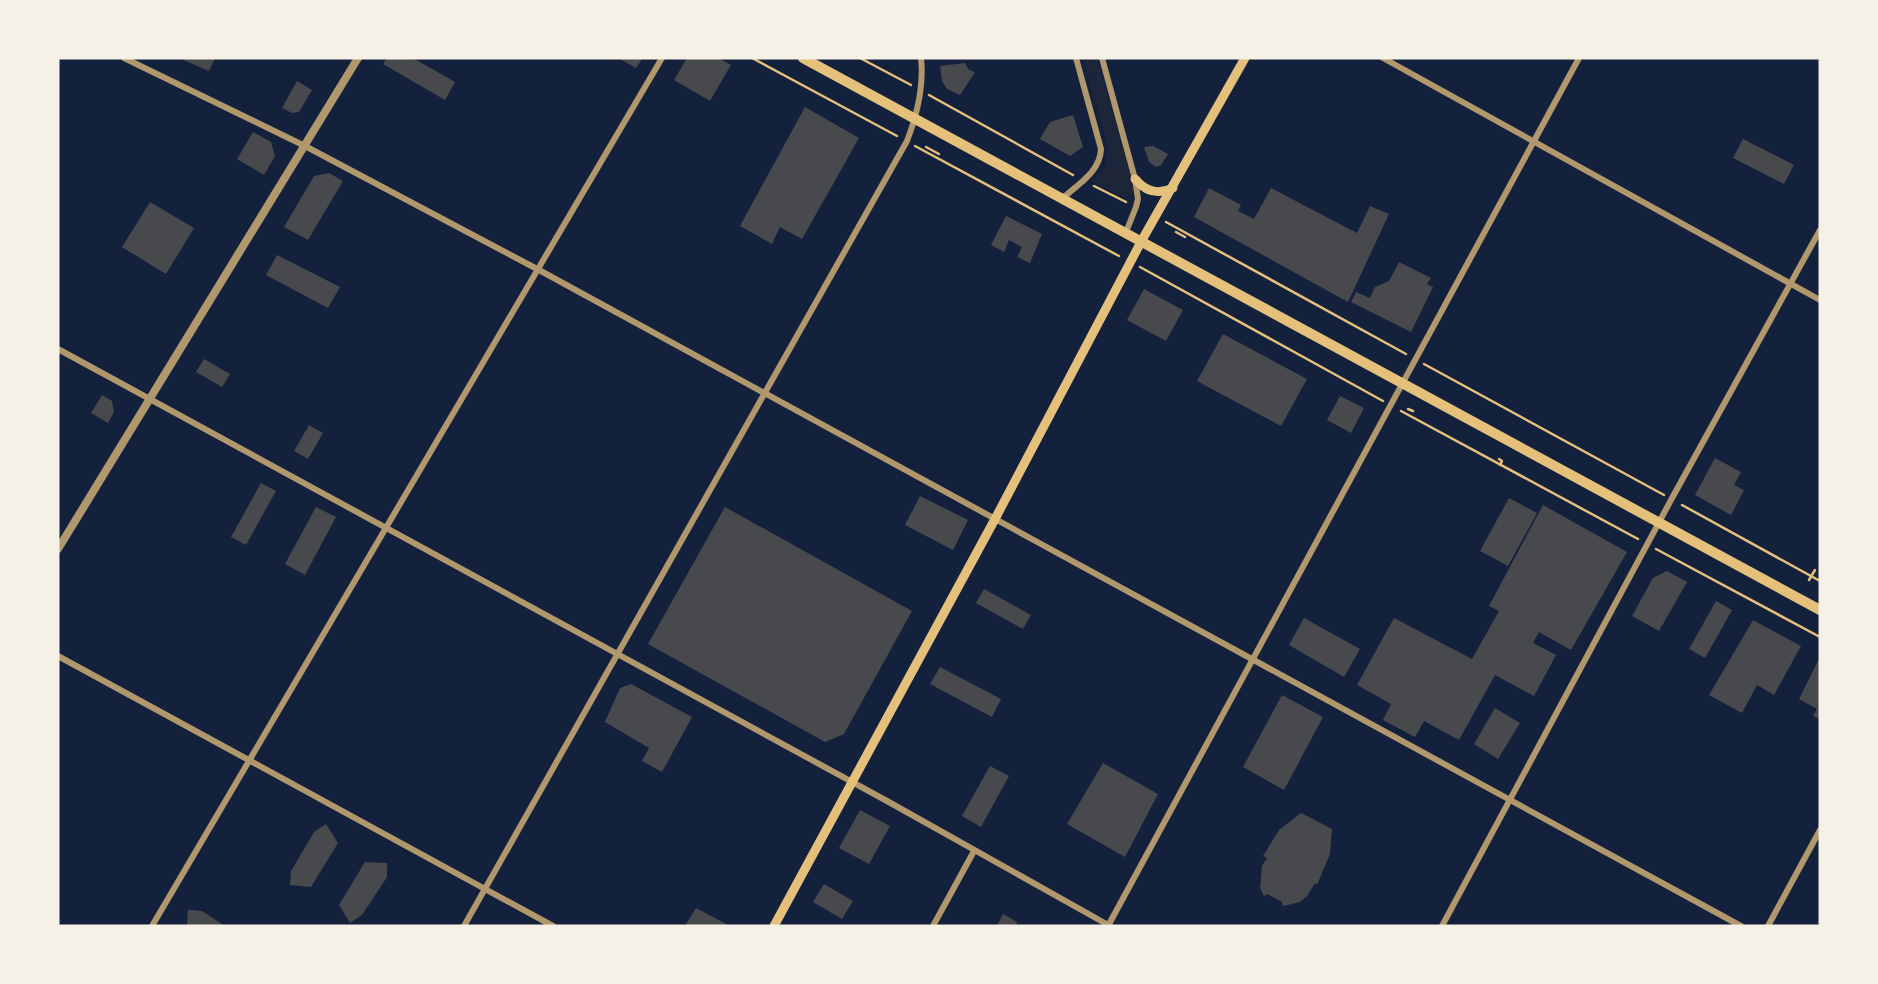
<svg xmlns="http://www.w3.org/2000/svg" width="1878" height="984" viewBox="0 0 1878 984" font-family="'Playfair Display',serif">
	<rect width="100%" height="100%" fill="#14213d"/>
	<polygon fill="#1d2539" points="1083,58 1097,58 1135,191 1126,198 1090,181 1105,169 1108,146"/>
	<g fill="#48494c">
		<polygon points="179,58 215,58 209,71"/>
		<polygon points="387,58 413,58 455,82 445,100 383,64"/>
		<polygon points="618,58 643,58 636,68"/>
		<polygon points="687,58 719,58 731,65 710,101 674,80"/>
		<polygon points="965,63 969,70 975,72 960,95 947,89 942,81 940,66"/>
		<polygon points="297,81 312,90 299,112 292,113 282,108"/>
		<polygon points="805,107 859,138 802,239 780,227 772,244 740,226"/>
		<polygon points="1073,115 1083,147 1070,156 1040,139 1050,122"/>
		<polygon points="253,132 271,142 275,156 264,175 237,159"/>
		<polygon points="1743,139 1794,165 1784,184 1733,158"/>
		<polygon points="1153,146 1168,154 1161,165 1156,167 1149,162 1144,147"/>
		<polygon points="329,173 343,181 308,240 284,227 314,176"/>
		<polygon points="1209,188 1241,205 1238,211 1254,219 1271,188 1357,233 1370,206 1389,214 1348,302 1194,217"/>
		<polygon points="150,202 194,228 166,274 122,247"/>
		<polygon points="1006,216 1042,234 1030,263 1017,257 1022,247 1009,240 1004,252 991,245"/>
		<polygon points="277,255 340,287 328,308 266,275"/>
		<polygon points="1399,262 1431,278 1427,284 1433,287 1411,332 1351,302 1356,292 1370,298 1375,287 1389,281"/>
		<polygon points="1144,289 1183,310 1166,341 1127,320"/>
		<polygon points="1223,334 1307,379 1281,426 1197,381"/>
		<polygon points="204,359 230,374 222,387 196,372"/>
		<polygon points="102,395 112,401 114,412 108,423 91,413"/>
		<polygon points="1340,396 1364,408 1351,433 1327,420"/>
		<polygon points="309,425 323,433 308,459 294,451"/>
		<polygon points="1715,458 1741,472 1734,485 1744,490 1731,515 1695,495"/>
		<polygon points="261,483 276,491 246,545 231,537"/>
		<polygon points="920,496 968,520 953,550 905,525"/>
		<polygon points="1509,498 1537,513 1508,566 1480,551"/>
		<polygon points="1543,505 1627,552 1571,650 1539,632 1533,643 1556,655 1534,696 1495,675 1459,740 1424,721 1415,737 1383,720 1391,704 1357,685 1394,618 1472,659 1499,611 1489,606"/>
		<polygon points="316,507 336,517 305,575 285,564"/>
		<polygon points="725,507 912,611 844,734 825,742 648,644"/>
		<polygon points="1667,571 1687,582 1659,631 1632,616 1653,578"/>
		<polygon points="984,589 1031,615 1023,629 976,603"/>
		<polygon points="1716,601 1732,610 1705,658 1689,649"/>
		<polygon points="1304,618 1360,649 1344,677 1289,645"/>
		<polygon points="1753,620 1801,646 1774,695 1757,685 1742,713 1709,695"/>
		<polygon points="1820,657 1820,719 1813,716 1817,709 1799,699"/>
		<polygon points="940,667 1001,699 992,717 930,684"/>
		<polygon points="631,684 692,717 662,772 642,761 649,748 605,722 620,688"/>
		<polygon points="1282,695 1323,717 1284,790 1243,767"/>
		<polygon points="1495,708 1520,723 1498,759 1474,744"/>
		<polygon points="1103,763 1158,794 1125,857 1067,824"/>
		<polygon points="990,766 1009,776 981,827 962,816"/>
		<polygon points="860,810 890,826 869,864 839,848"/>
		<polygon points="1301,813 1332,829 1330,854 1317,885 1315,883 1307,896 1300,902 1283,906 1282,902 1267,894 1264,896 1260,888 1262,866 1267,858 1263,856 1279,830"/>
		<polygon points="326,824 338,843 311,887 290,885 291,871 314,832"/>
		<polygon points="365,862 387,863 387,877 362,915 350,923 339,905"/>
		<polygon points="824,884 853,901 842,919 813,902"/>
		<polygon points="696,908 730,926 685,926"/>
		<polygon points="188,910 202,911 225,926 187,926"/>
		<polygon points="1003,914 1017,922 1016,926 997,926"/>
	</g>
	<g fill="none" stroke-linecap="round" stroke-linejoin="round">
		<g stroke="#e5c07b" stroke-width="2.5">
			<polyline points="752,58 897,136"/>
			<polyline points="860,58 911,85"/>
			<polyline points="929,95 1073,175"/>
			<polyline points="915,146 1119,256"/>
			<polyline points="926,147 939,154"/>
			<polyline points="1094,186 1126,202"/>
			<polyline points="1166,222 1406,354"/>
			<polyline points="1176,232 1185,237"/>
			<polyline points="1140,267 1383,401"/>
			<polyline points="1424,364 1664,495"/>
			<polyline points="1408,409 1413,411"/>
			<polyline points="1401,411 1638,539"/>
			<polyline points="1499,459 1502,461 1500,465"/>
			<polyline points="1682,505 1820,581"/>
			<polyline points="1656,549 1820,637"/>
			<polyline points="1809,580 1815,570"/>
		</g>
		<g stroke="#b1986c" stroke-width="6">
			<polyline points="124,58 305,146 539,270 1741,926"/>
			<polyline points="1102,58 1135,179 1138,199 1136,207 1126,232"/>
			<polyline points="1383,58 1820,300"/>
			<path d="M1063,198C1078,184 1100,172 1101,149L1076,58"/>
			<polyline points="58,349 887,801 1110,926"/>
			<polyline points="58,656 553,926"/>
			<polyline points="152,926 662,58"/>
			<path d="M464,926L907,141C917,115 924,86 921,58"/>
			<polyline points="933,926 974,851"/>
			<polyline points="1108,926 1579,58"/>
			<polyline points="1442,926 1671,500 1820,230"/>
			<polyline points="1768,926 1820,830"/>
		</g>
		<polyline stroke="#b1986c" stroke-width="8" points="58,549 358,58"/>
		<g stroke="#e5c07b" stroke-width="9">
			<path d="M1135,179C1146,192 1158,195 1173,188"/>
			<polyline points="774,926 995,519 1142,240 1245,58"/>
		</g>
		<polyline stroke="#e5c07b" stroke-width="10" points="803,58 1820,610"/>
	</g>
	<rect width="1878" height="984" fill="none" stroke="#f6f1e7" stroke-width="119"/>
</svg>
